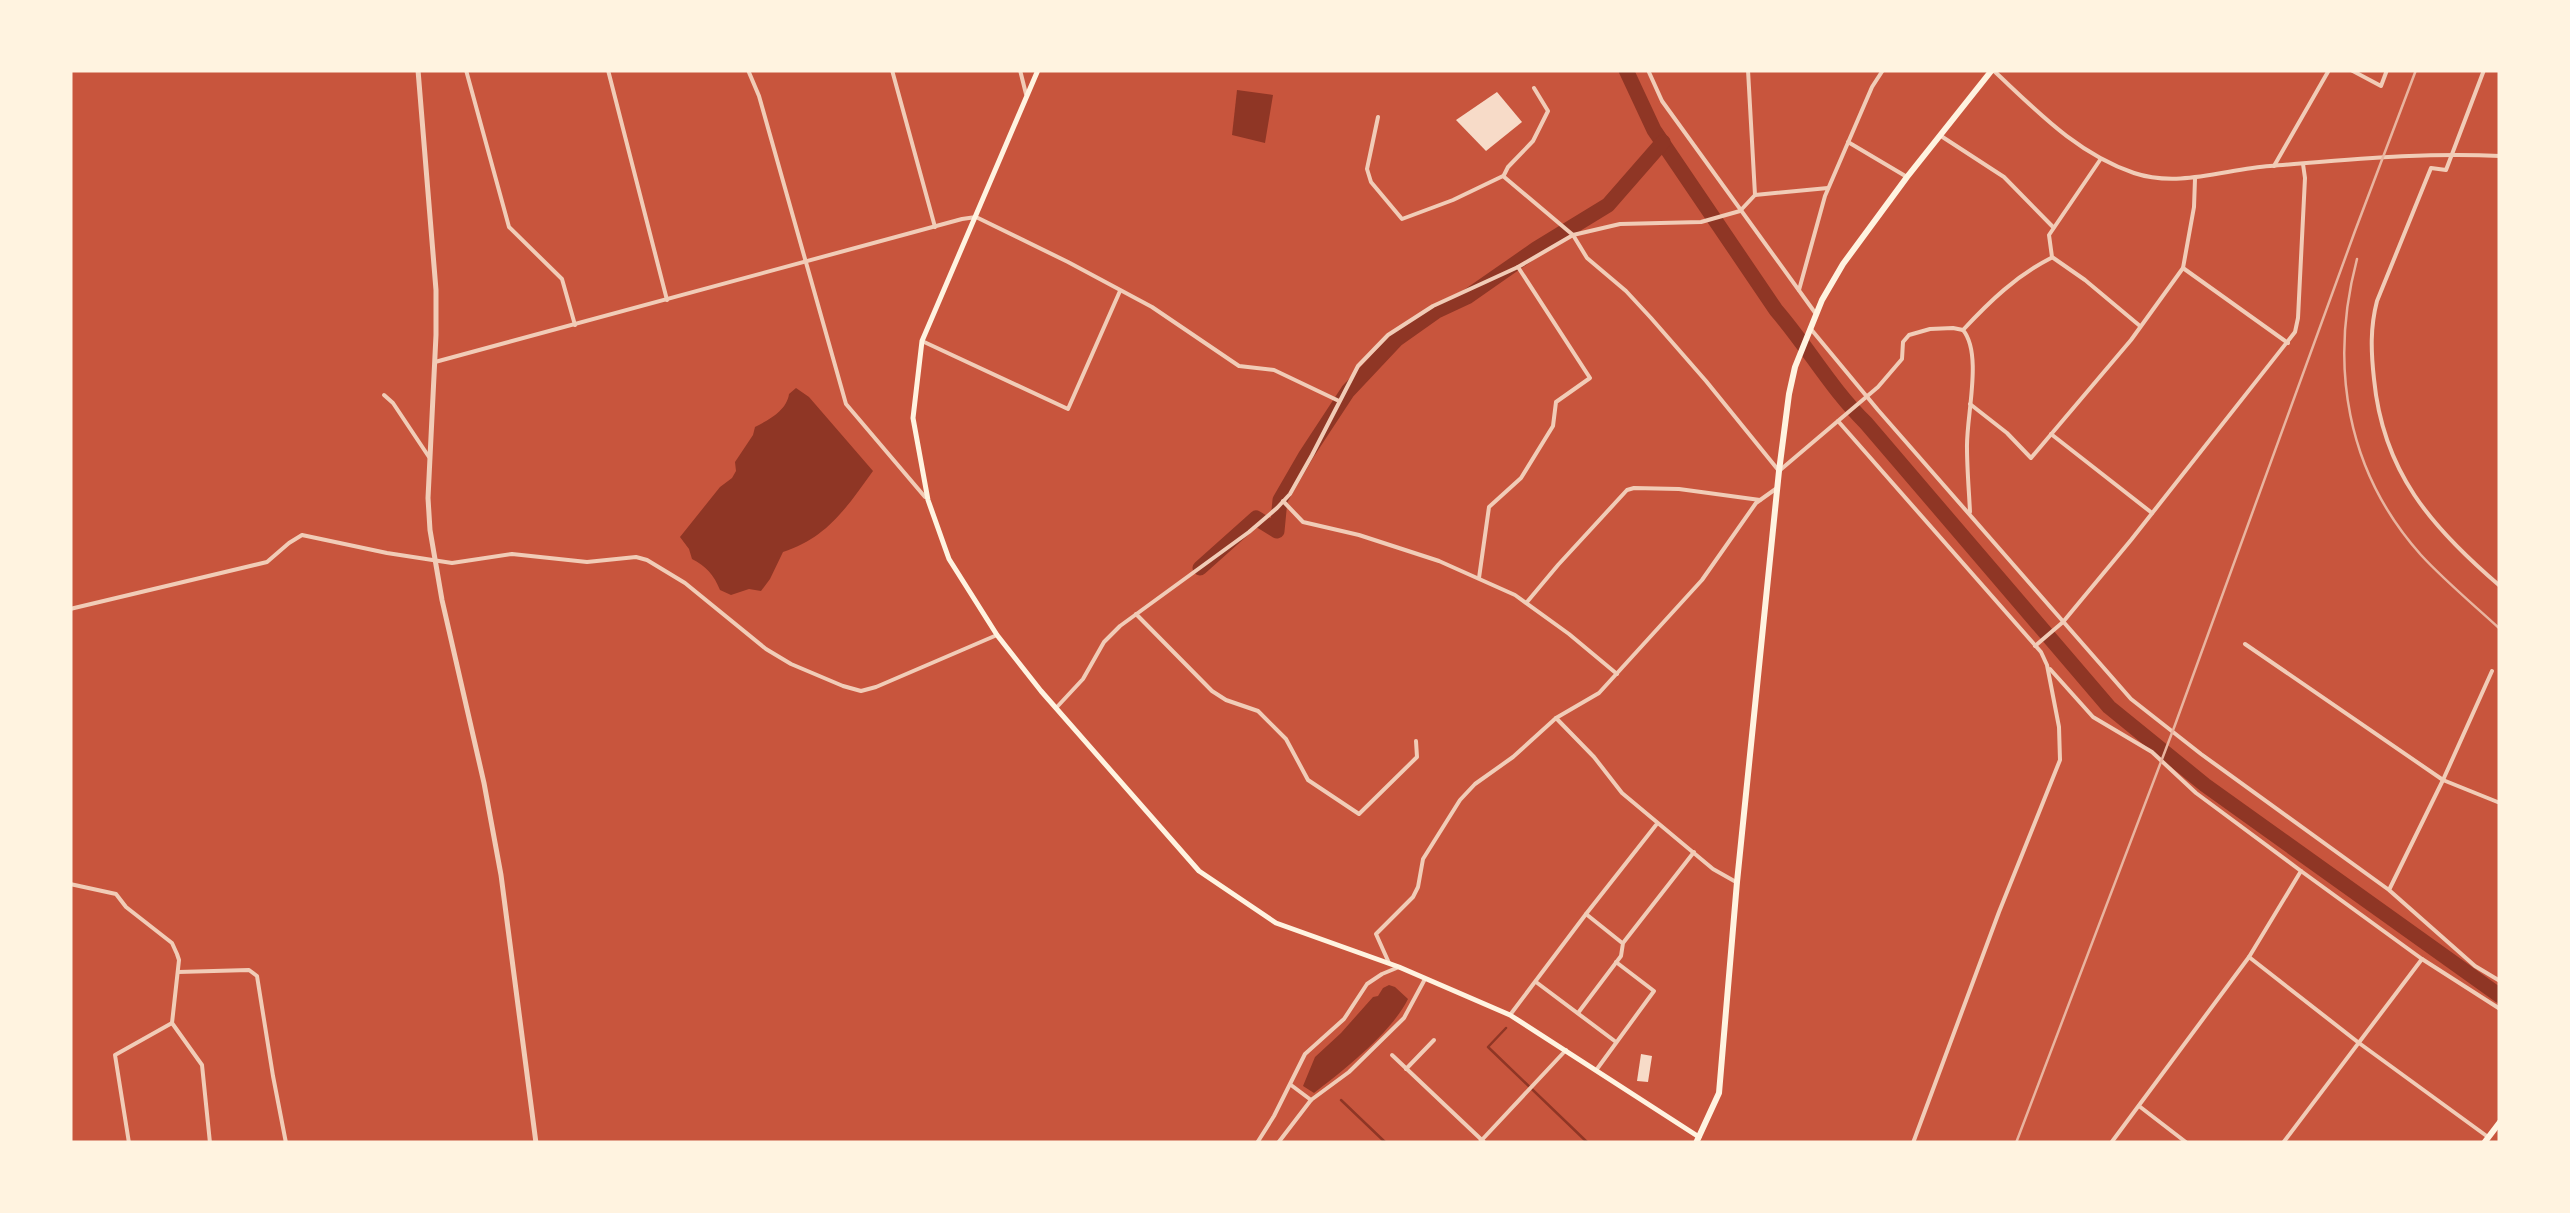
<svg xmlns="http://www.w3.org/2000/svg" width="2570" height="1213" viewBox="0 0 2570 1213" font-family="'Exo 2',sans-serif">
	<rect width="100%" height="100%" fill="#c8553d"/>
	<g fill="#8f3625">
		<polygon points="1237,90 1273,95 1265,143 1232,135"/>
		<path d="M796,388L809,397L873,471C847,507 827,538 783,552L770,579L761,591L749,589L731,595L720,590C714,575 706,566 692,559L689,549L680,537L720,487L732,478L736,471L735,462L753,435L755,427C769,420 787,410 789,394Z"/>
		<path d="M1389,985L1395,987L1408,999C1391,1033 1344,1070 1314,1093L1303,1086L1315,1057L1341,1033L1373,997L1378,996L1383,988Z"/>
	</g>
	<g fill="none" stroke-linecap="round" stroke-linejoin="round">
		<g stroke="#8f3625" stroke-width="2.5">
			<polyline points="1506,1028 1488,1047 1588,1143"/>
			<polyline points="1341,1100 1386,1143"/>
		</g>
		<g stroke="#8f3625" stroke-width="15">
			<path d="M1626,70L1654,130L1776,310C1808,347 1831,389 1866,423L2109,707L2205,785L2500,996"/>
			<polyline points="1200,568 1256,518 1277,531 1280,500 1306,455 1348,391 1396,340 1437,311 1467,297 1536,249 1608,205 1663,142"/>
		</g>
	</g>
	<g fill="#f7dbc8">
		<polygon points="1497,92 1522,122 1486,151 1456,120"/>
		<polygon points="1641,1054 1652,1056 1648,1082 1637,1081"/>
	</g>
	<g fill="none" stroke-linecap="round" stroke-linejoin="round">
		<g stroke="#f1ccb7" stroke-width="4">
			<polyline points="466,70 509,227 562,279 575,325"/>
			<polyline points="608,70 667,300"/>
			<polyline points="748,70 759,96 846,404 925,497"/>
			<polyline points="892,70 935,227"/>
			<polyline points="1020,70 1026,94"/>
			<polyline points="1648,70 1662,101 1816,314"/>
			<polyline points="1748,70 1755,195"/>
			<path d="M1993,70C2037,111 2076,153 2134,173C2179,188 2226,169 2270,166C2347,160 2424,152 2500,156"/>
			<polyline points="2351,70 2381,86 2387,70"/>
			<path d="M2484,70L2446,170L2431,168L2377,301C2370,328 2371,352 2374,379C2383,472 2431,527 2500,586"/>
			<polyline points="1378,117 1367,169 1371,182 1402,219 1453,200 1503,176 1573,235 1587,258 1626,291 1651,318 1706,381 1779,471 1878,387 1902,359 1903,342 1909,335 1930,329 1953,328 1963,330"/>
			<polyline points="1941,136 2004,177 2053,227"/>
			<polyline points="1848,142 1907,177"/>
			<polyline points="2100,160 2049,235 2052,257 2085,280 2140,326"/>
			<polyline points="2274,166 2329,70"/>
			<polyline points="1504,175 1508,167 1533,141 1548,111 1534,88"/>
			<polyline points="2183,268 2288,343"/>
			<polyline points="1799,290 1825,196 1872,87 1883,70"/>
			<polyline points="1810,328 1878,410 2131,699 2201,754 2389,890 2475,966 2500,981"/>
			<path d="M1963,330C1983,354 1966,417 1967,448C1967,469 1969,491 1970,512"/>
			<path d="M1963,330C1990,301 2016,276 2051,258"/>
			<polyline points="922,341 1068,409 1120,291"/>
			<polyline points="435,362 962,219 976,217 1068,262 1152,307 1239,366 1274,370 1339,401"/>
			<polyline points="384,395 393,403 429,457"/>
			<polyline points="1970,404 2007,433 2031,458 2131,340 2183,268 2194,207 2195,179"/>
			<polyline points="1838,421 2041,652 2047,665 2059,727 2060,760 1999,912 1913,1143"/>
			<polyline points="2051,434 2152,513"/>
			<polyline points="1283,501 1303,522 1359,535 1439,561 1515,595 1569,634 1617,674"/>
			<polyline points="1479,578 1489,507 1521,478 1553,426 1556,402 1590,378 1518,267"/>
			<polyline points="1527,602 1558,565 1627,490 1634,488 1679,489 1760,500"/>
			<polyline points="70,609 267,562 289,543 302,535 387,553 452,563 512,554 587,562 636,557 647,560 685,583 766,649 791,664 843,686 861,691 876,687 997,635"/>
			<polyline points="1136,614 1212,691 1226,700 1258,711 1286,739 1308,780 1359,814 1417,757 1416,741"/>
			<polyline points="2245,644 2443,780 2500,803"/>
			<polyline points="2035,646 2063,622 2131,540 2295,332 2298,318 2305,178 2303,164"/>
			<polyline points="2050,669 2093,717 2152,752 2196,793 2301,871 2422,959 2500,1009"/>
			<polyline points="1056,708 1083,679 1104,642 1120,626 1249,532 1277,508 1290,494 1312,455 1358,366 1388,335 1433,306 1518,267 1573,235 1620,224 1701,222 1740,211 1755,195 1828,188"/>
			<polyline points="1556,718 1594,757 1622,793 1713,869 1736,882"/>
			<polyline points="70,884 116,894 126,907 172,943 177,954 179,960 172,1023 202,1065 210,1143"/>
			<polyline points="2390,888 2443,780 2492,671"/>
			<polyline points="1586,914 1621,942"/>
			<polyline points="2249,957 2359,1043 2488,1137"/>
			<polyline points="1389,963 1376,934 1413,897 1418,887 1423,859 1460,800 1475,784 1513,757 1556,718 1599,693 1702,580 1756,503 1777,488"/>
			<polyline points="178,972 249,970 257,976 273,1076 286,1143"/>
			<polyline points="1536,982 1616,1042"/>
			<polyline points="1578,1013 1621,956 1623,943 1694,852"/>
			<polyline points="1510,1015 1586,914 1656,825"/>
			<polyline points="1392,1055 1485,1143"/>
			<polyline points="1406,1069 1434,1040"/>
			<polyline points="1597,1069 1654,991 1616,962"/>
			<polyline points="1291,1085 1311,1100"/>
			<polyline points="2139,1106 2187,1143"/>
			<polyline points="129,1143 115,1055 172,1023"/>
			<polyline points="1257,1143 1274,1116 1305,1054 1344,1019 1367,984 1382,974 1399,967"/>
			<polyline points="1278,1143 1311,1100 1349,1072 1404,1018 1425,979"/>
			<polyline points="1479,1143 1566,1050"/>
			<polyline points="2111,1143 2249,957 2301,871"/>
			<polyline points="2283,1143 2422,959"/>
		</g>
		<polyline stroke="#f1ccb7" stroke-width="5" points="418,70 436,290 436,335 428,498 430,530 442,600 484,783 501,875 536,1143"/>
		<polyline stroke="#fff3e0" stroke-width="5" points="1038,70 922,341 913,418 928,500 949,559 997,635 1041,691 1199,871 1276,923 1399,967 1510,1015 1699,1137"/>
		<g stroke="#fff3e0" stroke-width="6">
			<polyline points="1696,1143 1719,1093 1737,882 1779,471 1789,394 1795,367 1822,300 1843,264 1907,177 1992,70"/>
			<polyline points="2484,1143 2500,1122"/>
		</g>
		<g stroke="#e9b49f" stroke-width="2.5">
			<path d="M2357,259C2329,365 2346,471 2421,555C2445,581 2474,605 2500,629"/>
			<polyline points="2016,1143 2175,725 2355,231 2416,70"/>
		</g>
	</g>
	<rect width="2570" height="1213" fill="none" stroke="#fff3e0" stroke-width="145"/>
</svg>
